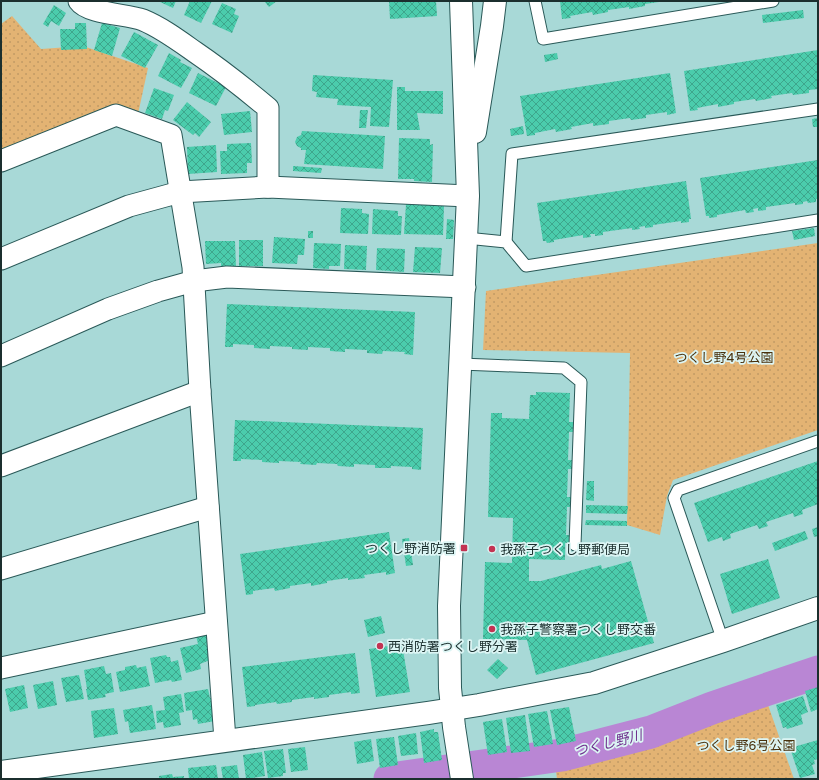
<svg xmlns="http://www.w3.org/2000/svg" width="819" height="780" viewBox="0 0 819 780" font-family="'Golos Text','Noto Sans JP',sans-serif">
	<defs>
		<pattern id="park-dots" width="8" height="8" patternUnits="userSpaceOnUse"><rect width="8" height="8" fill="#e3b373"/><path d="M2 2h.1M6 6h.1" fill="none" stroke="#c29a64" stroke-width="1.8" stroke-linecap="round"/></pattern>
		<pattern id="building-cross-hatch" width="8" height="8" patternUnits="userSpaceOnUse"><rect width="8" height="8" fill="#4bccac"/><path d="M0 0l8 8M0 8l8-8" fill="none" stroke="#3ea68c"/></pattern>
	</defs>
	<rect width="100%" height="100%" fill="#a8d9d7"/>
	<g fill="url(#park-dots)">
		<polygon points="12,16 41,49 83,46 148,68 138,114 1,153 1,24"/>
		<polygon points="818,243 818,430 673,480 667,496 660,535 627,525 630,353 483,350 486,291"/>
		<polygon points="767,702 794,779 557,779 555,764 682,732"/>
	</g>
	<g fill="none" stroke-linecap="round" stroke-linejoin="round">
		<polyline stroke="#b986d4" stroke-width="33" points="390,779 562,755 651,732 712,708 818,672"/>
	</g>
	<g fill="url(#building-cross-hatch)">
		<polygon points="158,1 176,1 173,8"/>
		<polygon points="190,1 212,1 201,23 184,15"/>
		<polygon points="264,1 277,1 269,7"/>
		<polygon points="389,1 436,1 437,16 390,19"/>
		<polygon points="560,1 659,1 659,2 645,4 645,6 629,9 629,7 608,10 608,12 593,15 592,12 570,16 571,18 562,19"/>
		<polygon points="222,3 236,9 234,14 239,16 232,33 212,24"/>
		<polygon points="54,5 66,13 59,26 51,21 48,27 43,24"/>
		<polygon points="803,10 804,18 763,23 762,15"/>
		<polygon points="75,23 86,23 87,49 61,50 60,29 75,29"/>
		<polygon points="102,23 120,28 112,56 94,50"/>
		<polygon points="134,32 158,45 145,68 121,56"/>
		<polygon points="818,50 818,89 809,90 809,93 793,95 792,93 771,96 772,98 756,101 755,99 734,102 734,104 718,107 718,104 697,108 698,110 690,111 684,71"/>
		<polygon points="169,53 181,60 180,62 192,68 181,88 158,76"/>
		<polygon points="557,53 558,59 545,62 544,55"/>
		<polygon points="198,73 226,87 216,106 189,93"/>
		<polygon points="670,73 676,113 667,115 667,112 646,115 646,118 631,120 630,118 609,121 609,124 593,126 593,123 571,127 572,129 556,132 555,129 535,133 535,135 527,136 520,96"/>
		<polygon points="313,75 393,80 389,127 370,126 371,107 337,105 338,99 316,97 317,92 312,91"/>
		<polygon points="397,87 405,87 405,91 443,91 443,114 417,113 420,130 397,130"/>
		<polygon points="154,88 174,95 168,111 165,110 162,119 145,113"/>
		<polygon points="187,102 211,122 199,137 195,133 193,135 173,120"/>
		<polygon points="360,110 368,110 366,128 359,128"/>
		<polygon points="250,111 252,132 224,135 221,114"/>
		<polygon points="818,118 818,127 813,127 812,119"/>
		<polygon points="523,126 524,134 511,136 510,129"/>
		<polygon points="302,131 385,136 383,169 304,164 306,150 301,150 301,148 297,146 295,142 297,137 301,135"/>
		<polygon points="399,138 430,139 430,145 433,144 432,182 414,181 414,179 398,179"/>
		<polygon points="251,143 252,163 247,163 247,173 221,174 220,151 227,151 227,144"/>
		<polygon points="216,145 217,172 188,174 187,147"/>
		<polygon points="818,160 818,199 816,199 816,202 808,203 807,201 803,202 803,204 795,205 795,203 766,207 766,210 758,211 758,208 753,209 754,212 746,213 745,210 717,215 717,217 709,218 709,216 706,216 700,178"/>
		<polygon points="293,166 322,168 321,173 293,171"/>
		<polygon points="686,181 691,219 689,219 689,222 681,223 681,221 653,225 653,227 645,228 645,226 639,227 640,229 632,230 632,228 603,232 603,235 595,236 595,234 590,234 591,237 583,238 583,235 554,240 554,242 547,243 546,241 543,241 537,203"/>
		<polygon points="406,204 444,206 443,235 404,234"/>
		<polygon points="341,208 362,209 362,213 369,214 368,234 340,233"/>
		<polygon points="373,209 398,211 398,216 402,216 401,235 372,234"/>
		<polygon points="447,219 454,220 453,239 446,239"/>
		<polygon points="814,228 815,236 794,240 792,231"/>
		<rect x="308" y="231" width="5" height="7"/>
		<polygon points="274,237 305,239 304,255 298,255 297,264 272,263"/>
		<rect x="239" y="240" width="24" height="26"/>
		<polygon points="205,241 235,241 236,267 221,267 221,263 206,264"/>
		<polygon points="314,243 341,244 340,266 329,266 329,269 313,268"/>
		<polygon points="345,245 367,246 366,270 344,269"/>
		<polygon points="415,247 442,248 440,273 413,272"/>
		<polygon points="377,248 405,249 404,272 376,270"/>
		<polygon points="227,304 415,312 413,355 404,354 405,352 383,351 382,354 367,353 367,350 345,349 345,352 330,351 330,348 308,347 308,350 292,349 292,347 270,346 270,349 254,348 254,345 233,344 233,347 225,347"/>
		<polygon points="536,392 570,393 569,422 574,422 573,432 569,432 568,460 573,460 572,469 568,469 567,497 571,497 571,507 567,507 566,535 570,535 570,543 565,543 565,560 529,559 529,581 541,581 601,565 602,569 631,561 654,643 536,675 527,640 483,639 485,562 512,563 513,518 488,517 491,413 502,413 502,418 529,419 530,395 536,395"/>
		<polygon points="235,420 423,428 421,470 412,469 412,467 391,466 391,468 375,468 375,465 354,464 354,467 338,466 337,464 317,463 316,465 300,464 301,462 279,461 279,463 262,462 262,460 241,459 241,461 233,461"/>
		<polygon points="818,461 818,504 802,510 803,514 794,517 793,513 766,522 768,526 759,529 757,525 730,534 731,538 723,541 722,537 708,542 694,503"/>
		<polygon points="587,481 594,481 594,501 586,500"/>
		<polygon points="586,505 628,506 627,514 586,513"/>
		<polygon points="586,520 627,521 627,526 585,525"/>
		<polygon points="818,527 818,536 814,537 812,529"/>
		<polygon points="805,531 808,539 775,551 772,543"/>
		<polygon points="389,532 395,573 386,575 386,572 364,575 365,578 348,580 348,578 327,581 327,583 311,586 311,583 290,586 290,588 275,591 274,588 253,591 253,594 246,595 240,554"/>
		<polygon points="409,538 413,565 406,566 402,539"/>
		<polygon points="768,559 780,598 732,614 720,574"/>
		<polygon points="381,616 385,633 368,637 364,620"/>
		<polygon points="204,635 210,638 212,649 208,650 210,660 200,664 201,669 186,673 180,648 198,644 196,636"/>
		<polygon points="402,644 410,692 376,697 369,649"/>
		<polygon points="355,653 360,693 351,694 351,692 329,695 329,697 314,699 314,697 292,700 292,702 277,704 276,702 255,705 255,706 247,707 242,667"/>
		<polygon points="166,655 167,657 170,657 171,662 178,660 182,680 172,682 171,680 155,683 150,658"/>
		<polygon points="498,659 508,668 497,679 487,670"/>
		<polygon points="136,665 137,668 146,666 150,686 120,692 116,672 125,670 125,667"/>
		<polygon points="104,666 106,674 111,673 114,692 105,694 106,697 88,700 86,689 87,689 84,670"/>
		<polygon points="79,675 84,699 66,702 61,678"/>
		<polygon points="53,681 57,705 38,709 33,685"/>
		<polygon points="24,685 28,708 10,712 5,689"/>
		<polygon points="818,687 818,709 811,712 805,691"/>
		<polygon points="208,689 210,698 212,698 215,721 198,724 197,719 193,720 192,710 186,711 184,693"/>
		<polygon points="181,694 184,712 179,713 181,725 164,728 163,722 157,723 156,711 165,710 163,697"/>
		<polygon points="803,696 808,712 801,715 803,724 787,729 786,727 783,728 776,705"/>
		<polygon points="152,705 156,729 130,733 128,721 125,722 123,710"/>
		<polygon points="569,707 576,741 557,745 550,710"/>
		<polygon points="114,708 118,734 94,738 91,711"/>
		<polygon points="547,711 553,744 534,747 528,714"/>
		<polygon points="525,715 530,751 511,753 506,718"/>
		<polygon points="502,719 507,752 488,755 483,722"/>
		<polygon points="434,729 434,732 438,732 442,760 424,763 420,732"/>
		<polygon points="416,733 418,754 401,756 398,736"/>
		<polygon points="394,737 398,765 380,768 376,739"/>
		<polygon points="371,739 374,761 357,764 354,742"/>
		<polygon points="818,740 818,759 814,760 815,764 812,765 815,774 800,778 790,748"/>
		<polygon points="305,747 308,770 291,772 288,749"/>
		<polygon points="283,749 286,773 283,773 283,776 268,778 264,751"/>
		<polygon points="262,752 265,776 246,779 243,755"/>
		<polygon points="216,765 218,779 189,779 188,768"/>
		<polygon points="237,765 239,779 223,779 221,767"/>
		<polygon points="172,774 173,777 184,776 184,779 159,779 159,776"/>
	</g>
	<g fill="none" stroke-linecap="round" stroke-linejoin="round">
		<defs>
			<g id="lane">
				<polyline points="535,1 543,39 773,1"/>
				<polyline points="466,238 506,242 526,266 818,220"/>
				<polyline points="506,242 512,154 818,109"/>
				<polyline points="461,364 564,368 581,382 575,545"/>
				<polyline points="723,641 674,498 678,490 818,441"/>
			</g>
			<g id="street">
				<path d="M79,1C88,14 128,14 143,20C162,28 178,40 195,52C220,69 244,88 268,108V187"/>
				<polyline points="1,161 116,115 171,135 193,267 200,391 225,740"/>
				<polyline points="1,259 129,206 180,192 268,187 468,196"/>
				<polyline points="1,356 108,309 158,291 194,281 227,277 465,287"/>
				<polyline points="1,466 200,391"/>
				<polyline points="1,569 208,507"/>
				<polyline points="1,668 216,622"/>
			</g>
			<g id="secondary">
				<polyline points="461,1 468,196 449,606 450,688 454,727 462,779"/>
				<polyline points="475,132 492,26 495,1"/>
				<polyline points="1,772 428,713 479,705 594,683 723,641 818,608"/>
			</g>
		</defs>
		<use href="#lane" stroke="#2a5958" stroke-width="13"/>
		<use href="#street" stroke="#2a5958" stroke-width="23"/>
		<use href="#secondary" stroke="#2a5958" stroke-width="24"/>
		<use href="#lane" stroke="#fff" stroke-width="11"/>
		<use href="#street" stroke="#fff" stroke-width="21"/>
		<use href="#secondary" stroke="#fff" stroke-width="22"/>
	</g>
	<g fill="#c33352" stroke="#dcf5f4" stroke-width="1.5">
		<rect x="460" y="544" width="8" height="8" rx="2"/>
		<circle cx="492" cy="549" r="4"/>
		<circle cx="492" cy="629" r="4"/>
		<circle cx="380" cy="646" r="4"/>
	</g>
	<g text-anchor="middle" stroke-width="3.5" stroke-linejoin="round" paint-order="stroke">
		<g font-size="13" fill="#49310c" stroke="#dcf5f4">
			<text x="724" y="362">つくし野4号公園</text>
			<text x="746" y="750">つくし野6号公園</text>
		</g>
		<g font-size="13" fill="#1b2f2e" stroke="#dcf5f4" text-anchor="start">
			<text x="456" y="553" text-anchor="end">つくし野消防署</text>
			<text x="500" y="554">我孫子つくし野郵便局</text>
			<text x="500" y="634">我孫子警察署つくし野交番</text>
			<text x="388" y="651">西消防署つくし野分署</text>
		</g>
		<g font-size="14" font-style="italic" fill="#70328e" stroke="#dcf5f4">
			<text transform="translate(608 743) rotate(-14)" y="5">つくし野川</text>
		</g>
	</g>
	<rect width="819" height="780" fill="none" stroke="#1b2f2e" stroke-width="4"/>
</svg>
